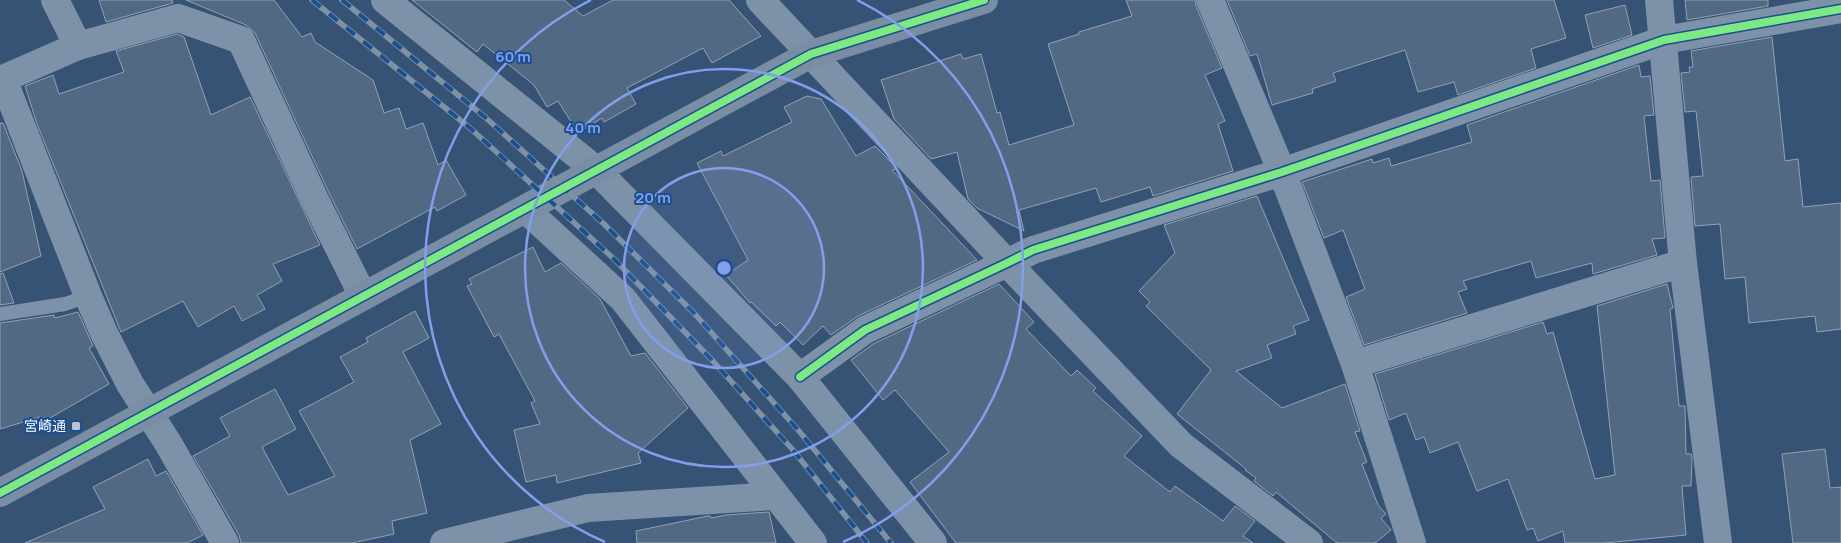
<svg xmlns="http://www.w3.org/2000/svg" width="1841" height="543" viewBox="0 0 1841 543" font-family="Manrope,'Noto Sans JP',sans-serif">
	<rect width="100%" height="100%" fill="#365274"/>
	<g fill="#526984" stroke="#92a2b6">
		<polygon points="99,0 172,0 173,3 106,22"/>
		<polygon points="186,0 274,0 302,37 311,33 315,42 373,80 384,113 399,108 406,129 423,123 438,165 446,160 466,195 437,211 435,207 357,249 329,193 255,33 246,25"/>
		<polygon points="412,0 564,0 583,16 613,0 729,0 761,36 712,63 703,48 627,88 636,104 604,122 602,118 578,133 558,101 547,107 534,85 483,44 477,52"/>
		<polygon points="1126,0 1195,0 1196,6 1222,68 1205,75 1225,121 1218,124 1233,171 1153,196 1150,187 1101,202 1096,188 1019,210 1024,231 977,208 968,199 957,152 931,159 894,119 881,80 961,54 963,59 981,54 997,113 1000,112 1009,145 1074,125 1048,44 1079,34 1079,32 1132,16"/>
		<polygon points="1227,0 1554,0 1566,38 1531,49 1536,68 1458,95 1454,82 1418,92 1405,50 1333,73 1336,81 1312,89 1313,93 1272,105 1257,54 1250,56"/>
		<polygon points="1685,0 1768,0 1768,6 1687,20"/>
		<polygon points="1625,5 1632,35 1593,48 1585,15"/>
		<polygon points="177,34 184,37 211,115 250,97 320,245 273,264 282,281 257,295 265,309 242,321 234,306 198,327 183,301 121,332 37,124 25,86 53,75 59,94 124,72 116,51"/>
		<polygon points="1772,37 1785,161 1798,159 1803,207 1841,203 1841,329 1817,332 1815,316 1749,323 1745,277 1725,279 1720,224 1695,226 1691,177 1703,176 1696,111 1685,112 1681,73 1690,72 1689,67 1693,67 1691,51"/>
		<polygon points="1639,65 1641,77 1650,76 1654,115 1644,116 1651,181 1660,180 1665,238 1652,239 1657,255 1593,274 1592,263 1536,278 1531,261 1463,281 1467,289 1458,292 1467,313 1364,345 1346,297 1365,289 1343,230 1324,238 1302,182 1372,159 1373,163 1389,158 1391,166 1472,142 1467,125"/>
		<polygon points="807,96 821,99 856,156 875,146 897,168 894,167 896,169 892,170 977,260 858,316 831,335 823,326 803,345 780,322 776,326 751,302 750,303 726,275 748,260 697,163 721,151 723,156 792,122 784,107"/>
		<polygon points="0,123 3,123 22,171 41,256 0,272"/>
		<polygon points="1257,196 1309,320 1293,326 1296,334 1267,345 1272,358 1236,371 1282,408 1345,384 1360,431 1355,432 1367,462 1362,464 1378,505 1386,514 1381,518 1391,530 1375,543 1337,543 1276,492 1273,496 1254,481 1256,478 1245,470 1246,469 1177,414 1211,370 1146,306 1150,302 1139,291 1175,253 1164,225"/>
		<polygon points="533,247 545,272 561,263 600,299 631,356 645,353 688,408 638,453 641,463 557,483 556,475 526,482 514,430 540,424 531,403 535,401 499,334 494,337 467,286 472,284 469,279"/>
		<polygon points="3,273 14,303 0,305 0,274"/>
		<polygon points="999,284 1034,322 1026,329 1071,376 1077,370 1096,388 1093,391 1142,436 1124,456 1170,492 1175,486 1223,521 1235,506 1255,521 1243,536 1253,543 956,543 910,482 949,452 895,390 883,400 851,360 873,344"/>
		<polygon points="1667,284 1673,308 1670,309 1679,406 1685,406 1686,454 1691,454 1692,457 1691,486 1682,486 1686,535 1605,543 1565,543 1563,531 1538,541 1533,528 1527,530 1508,479 1477,491 1458,442 1430,453 1424,437 1416,440 1406,413 1389,420 1375,374 1543,322 1547,334 1553,332 1595,479 1615,475 1597,306"/>
		<polygon points="415,311 429,338 403,352 441,424 410,440 427,513 392,521 394,534 352,543 241,543 239,535 193,456 230,436 220,418 275,389 296,429 262,447 288,495 335,476 299,411 354,382 340,357 368,342 366,338"/>
		<polygon points="78,312 93,346 89,348 109,384 43,422 40,417 0,429 0,323 54,315 55,318"/>
		<polygon points="1825,449 1830,488 1841,487 1841,543 1793,543 1782,454"/>
		<polygon points="148,459 156,476 166,471 203,535 187,543 25,543 105,509 93,487"/>
		<polygon points="769,512 776,543 637,543 636,531 708,516 710,516 711,518 726,515"/>
	</g>
	<g fill="none" stroke-linecap="round" stroke-linejoin="round">
		<polyline stroke="#7d92a8" stroke-width="14" points="0,314 65,304 88,296"/>
		<g stroke="#7d92a8" stroke-width="28">
			<polyline points="55,0 78,46 3,79 88,296 104,333 130,384 168,443 225,543"/>
			<polyline points="385,0 596,170 800,377 933,543"/>
			<polyline points="760,0 1007,263 1181,445 1309,543"/>
			<polyline points="1210,0 1282,172 1355,364 1412,543"/>
			<polyline points="1659,0 1683,263 1718,543"/>
			<polyline points="78,46 178,18 241,40 315,200 363,296"/>
			<polyline points="525,209 623,299 813,543"/>
			<polyline points="1355,364 1683,263"/>
			<polyline points="800,377 865,330 1007,263 1033,250 1282,172 1664,40 1841,9"/>
			<polyline points="444,543 588,508 775,496"/>
		</g>
		<polyline stroke="#798da4" stroke-width="28" points="0,493 811,54 984,0"/>
		<defs>
			<g id="rail">
				<polyline points="312,0 470,128 614,259 712,360 793,450 867,543"/>
				<polyline points="342,0 486,118 604,224 693,312 799,431 891,543"/>
			</g>
		</defs>
		<use href="#rail" stroke="#7e92a7" stroke-width="5.5"/>
		<use href="#rail" stroke="#1b4f8f" stroke-width="4" stroke-dasharray="11" stroke-linecap="butt"/>
		<defs>
			<g id="cycleway">
				<polyline points="800,377 865,330 1007,263 1033,250 1282,172 1664,40 1841,9"/>
				<polyline points="0,493 811,54 984,0"/>
			</g>
		</defs>
		<use href="#cycleway" stroke="#1b4f8f" stroke-width="11"/>
		<use href="#cycleway" stroke="#7ce984" stroke-width="8"/>
	</g>
	<circle cx="724" cy="268" r="100" fill="#839eea" fill-opacity=".12"/>
	<g fill="none" stroke="#839eea" stroke-width="2.5">
		<circle cx="724" cy="268" r="100"/>
		<circle cx="724" cy="268" r="199"/>
		<path d="M605 542A299 299 0 0 1 591 0M857 0A299 299 0 0 1 843 542"/>
	</g>
	<rect fill="#b9c2ce" stroke="#1b4f8f" stroke-width="2" x="71" y="421" width="10" height="10" rx="2.5"/>
	<g text-anchor="middle" stroke-width="4" stroke-linejoin="round" paint-order="stroke">
		<g font-size="14" fill="#fff" stroke="#1b4f8f" text-anchor="end">
			<text x="66" y="431">宮崎通</text>
		</g>
	</g>
	<circle cx="724" cy="268" r="8" fill="#839eea" stroke="#1b4f8f" stroke-width="2.5"/>
	<g font-size="15" text-anchor="middle" font-weight="bold" fill="#839eea" stroke="#1b4f8f" stroke-width="4" stroke-linejoin="round" paint-order="stroke">
		<text x="513" y="62">60 m</text>
		<text x="583" y="133">40 m</text>
		<text x="653" y="203">20 m</text>
	</g>
</svg>
